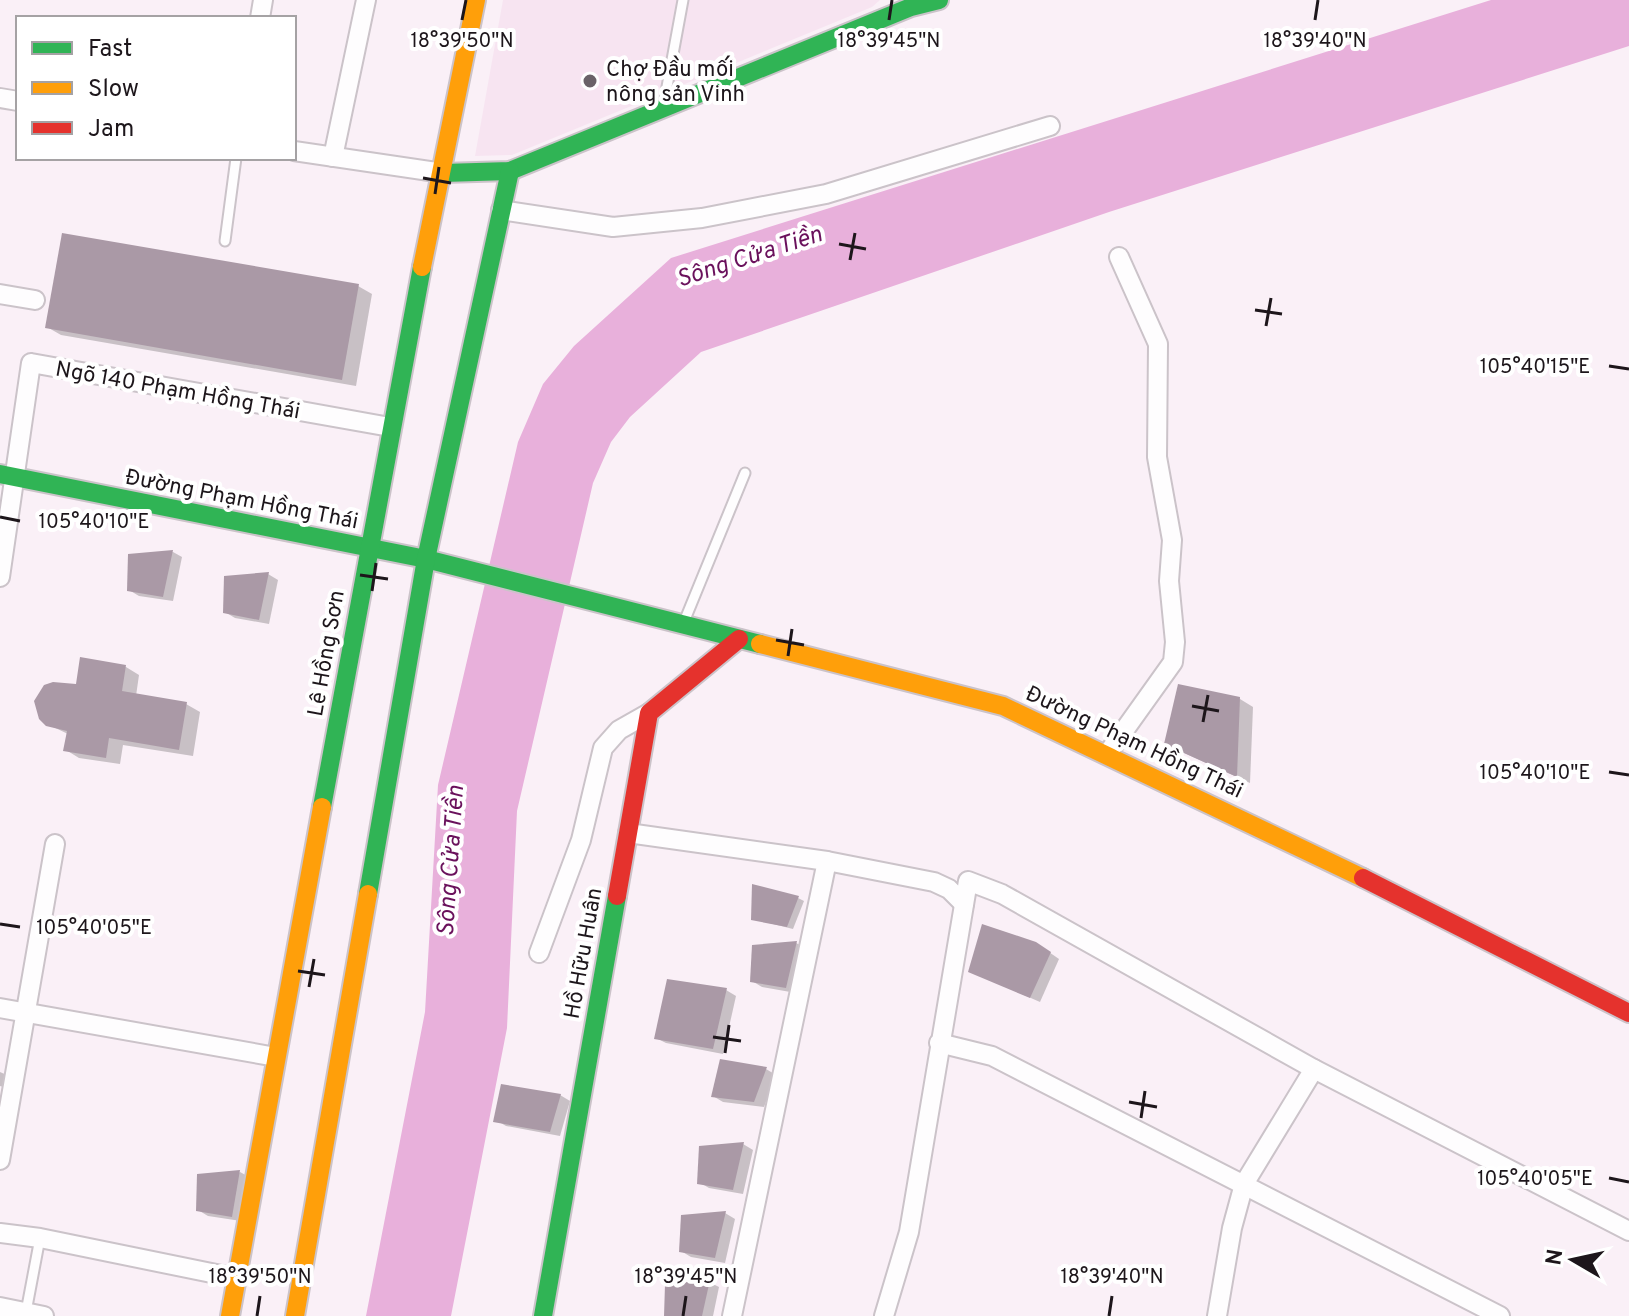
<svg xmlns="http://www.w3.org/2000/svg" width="1629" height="1316" viewBox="0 0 1629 1316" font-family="Overpass,sans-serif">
	<rect width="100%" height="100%" fill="#faf0f7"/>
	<polygon fill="#f7e4f1" points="503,0 880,0 872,7 512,155 475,156"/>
	<polygon fill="#e8b0db" points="1491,0 1629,0 1629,46 1109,212 701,352 630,417 611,442 593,483 517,811 507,1028 451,1316 366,1316 425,1012 438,785 518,442 543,384 574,346 671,258"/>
	<g fill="#0003">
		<polygon points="358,286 372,294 356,386 61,335 47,327"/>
		<polygon points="173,552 182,557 173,601 139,596 129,590 130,556"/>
		<polygon points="268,574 278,580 269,624 235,618 225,612"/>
		<polygon points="82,660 126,667 139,675 136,696 186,704 200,712 193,756 123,745 120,764 79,758 66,750 68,734 47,724 78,686"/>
		<polygon points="1240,699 1253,707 1250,783 1180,751"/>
		<polygon points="798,898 804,901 793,929 753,919"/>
		<polygon points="796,943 806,948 796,993 762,987 752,981"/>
		<polygon points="1046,950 1059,959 1040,1002 981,976"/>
		<polygon points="726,990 736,996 723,1054 666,1043 656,1038"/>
		<polygon points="721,1061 766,1069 776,1075 764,1107 723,1102 713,1096"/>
		<polygon points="0,1072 9,1076 7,1088 0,1086"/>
		<polygon points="560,1095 570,1101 560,1136 506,1126 496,1120"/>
		<polygon points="743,1144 753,1150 743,1194 709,1188 699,1182"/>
		<polygon points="240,1172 249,1177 241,1221 208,1216 198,1210"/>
		<polygon points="725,1213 735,1219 725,1263 691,1257 681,1251"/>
		<polygon points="709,1282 719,1287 713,1316 666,1316"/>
	</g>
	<g fill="#aa99a6">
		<polygon points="62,233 359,284 342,380 45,328"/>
		<polygon points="173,550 163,597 127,591 128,554"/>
		<polygon points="269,572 259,620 223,613 224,576"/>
		<polygon points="80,657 126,665 122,691 187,702 179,750 109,738 106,758 63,751 67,731 46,726 39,719 34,701 44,685 53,682 76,684"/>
		<polygon points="1178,684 1240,697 1237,777 1164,744"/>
		<polygon points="752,884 799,896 787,927 751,920"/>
		<polygon points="982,924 1036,942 1051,952 1030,998 968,972"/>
		<polygon points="797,941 786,988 750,982 752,945"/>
		<polygon points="667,979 727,988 713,1049 654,1039"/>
		<polygon points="720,1059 767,1067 754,1102 711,1097"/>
		<polygon points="501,1084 561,1094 550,1132 493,1122"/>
		<polygon points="744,1142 733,1190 697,1184 699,1146"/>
		<polygon points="240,1170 232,1217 196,1211 197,1174"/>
		<polygon points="726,1211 715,1258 679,1252 681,1215"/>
		<polygon points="710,1280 702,1316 664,1316 665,1284"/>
	</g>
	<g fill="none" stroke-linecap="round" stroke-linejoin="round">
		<defs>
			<g id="lane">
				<polyline points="664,103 683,0"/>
				<polyline points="225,241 236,158"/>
				<polyline points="684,622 745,473"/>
				<polyline points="26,1312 40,1238"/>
			</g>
			<g id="street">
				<polyline points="260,18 263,0"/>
				<polyline points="0,98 18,101"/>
				<polyline points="294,151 443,173"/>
				<polyline points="333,157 366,0"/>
				<polyline points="501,210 613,227 702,218 826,194 1050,126"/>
				<polyline points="0,294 35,300"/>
				<polyline points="0,577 31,363 390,427"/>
				<polyline points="1108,753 1173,662 1175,642 1169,581 1172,540 1157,457 1158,344 1119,257"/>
				<polyline points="628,833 827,861 934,882 949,889 964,904"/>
				<polyline points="539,953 581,840 603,748 619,730 649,713"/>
				<polyline points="0,1008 276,1057"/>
				<polyline points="939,1043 992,1056 1500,1316"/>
				<polyline points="1314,1069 1629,1231"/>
				<polyline points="0,1160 55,844"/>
				<polyline points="0,1233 40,1238 236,1278"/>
				<polyline points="0,1307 44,1316"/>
				<polyline points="732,1316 827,861"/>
				<polyline points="884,1316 909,1232 968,881 1002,894 1314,1069 1244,1184 1232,1228 1217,1316"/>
			</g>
			<g id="fast">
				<polyline points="443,173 510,171 911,7 939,0"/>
				<polyline points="0,474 426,559 760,644"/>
				<polyline points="322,807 422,267"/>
				<polyline points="368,894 426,559 510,171"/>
				<polyline points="543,1316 617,896"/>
			</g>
			<g id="slow">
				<polyline points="422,267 476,0"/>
				<polyline points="760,644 1003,706 1363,878"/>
				<polyline points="230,1316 322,807"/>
				<polyline points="295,1316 368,894"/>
			</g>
			<g id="jam">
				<polyline points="1363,878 1629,1013"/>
				<polyline points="617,896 649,713 739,639"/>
			</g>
		</defs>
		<use href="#lane" stroke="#cbc3c9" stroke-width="13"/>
		<use href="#street" stroke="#cbc3c9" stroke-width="22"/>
		<use href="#fast" stroke="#cbc3c9" stroke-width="22"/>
		<use href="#slow" stroke="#cbc3c9" stroke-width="22"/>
		<use href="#jam" stroke="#cbc3c9" stroke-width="22"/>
		<use href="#lane" stroke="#fefdfe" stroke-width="9"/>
		<use href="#street" stroke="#fefdfe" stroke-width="18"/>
		<use href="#fast" stroke="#30b455" stroke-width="18"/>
		<use href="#slow" stroke="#ff9f0a" stroke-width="18"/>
		<use href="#jam" stroke="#e5322d" stroke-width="18"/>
	</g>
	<path fill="none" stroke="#1d161b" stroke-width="3" d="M462,20L466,0M889,20L892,0M1315,20L1318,0M423,178L451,183M435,194L439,167M839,244L866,249M850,260L855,233M1255,310L1282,314M1266,326L1271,298M1609,366L1629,369M0,517L20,521M360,575L388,579M372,591L376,563M776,640L804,645M788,656L792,629M1192,706L1219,711M1203,722L1208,695M1609,772L1629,775M0,924L20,927M298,971L325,975M309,987L314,959M713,1037L741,1041M725,1053L729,1025M1129,1102L1157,1107M1141,1118L1145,1091M1609,1178L1629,1182M257,1316L260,1296M683,1316L686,1296M1109,1316L1112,1296"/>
	<circle fill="#6a6268" stroke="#fff" stroke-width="3" cx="590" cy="81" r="8"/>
	<g text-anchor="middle" stroke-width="8" stroke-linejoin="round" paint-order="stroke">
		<g font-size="22" fill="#1d161b" stroke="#fff" text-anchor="start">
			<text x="606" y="76">Chợ Đầu mối<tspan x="606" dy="25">nông sản Vinh</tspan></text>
		</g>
		<g font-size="22" fill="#1d161b" stroke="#fff">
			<text transform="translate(178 389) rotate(10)" y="8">Ngõ 140 Phạm Hồng Thái</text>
			<text transform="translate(242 498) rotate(11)" y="8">Đường Phạm Hồng Thái</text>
			<text transform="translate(325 653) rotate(-80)" y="8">Lê Hồng Sơn</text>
			<text transform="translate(1135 741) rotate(25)" y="8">Đường Phạm Hồng Thái</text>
			<text transform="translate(582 953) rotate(-80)" y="8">Hồ Hữu Huân</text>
		</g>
		<g font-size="24" font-style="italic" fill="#6a115c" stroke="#fff">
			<text transform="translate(749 256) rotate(-18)" y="8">Sông Cửa Tiền</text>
			<text transform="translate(450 861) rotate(-86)" y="8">Sông Cửa Tiền</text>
		</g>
	</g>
	<g font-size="20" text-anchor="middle" fill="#1d161b" stroke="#fff" stroke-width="8" stroke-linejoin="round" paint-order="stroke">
		<text x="889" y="47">18°39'45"N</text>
		<text x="462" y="47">18°39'50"N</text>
		<text x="1315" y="47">18°39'40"N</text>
		<text x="1535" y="373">105°40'15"E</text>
		<text x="94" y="528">105°40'10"E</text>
		<text x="1535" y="779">105°40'10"E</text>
		<text x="94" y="934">105°40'05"E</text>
		<text x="1535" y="1185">105°40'05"E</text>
		<text x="260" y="1283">18°39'50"N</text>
		<text x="686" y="1283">18°39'45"N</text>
		<text x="1112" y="1283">18°39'40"N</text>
	</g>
	<rect x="16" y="16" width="280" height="144" fill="#ffffff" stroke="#a5a2a4" stroke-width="2"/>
	<rect x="32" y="42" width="40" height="12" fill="#30b455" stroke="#a5a2a4" stroke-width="2"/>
	<text x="88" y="56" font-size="24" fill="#1d161b">Fast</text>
	<rect x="32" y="82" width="40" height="12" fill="#ff9f0a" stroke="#a5a2a4" stroke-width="2"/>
	<text x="88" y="96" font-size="24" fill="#1d161b">Slow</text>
	<rect x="32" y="122" width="40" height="12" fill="#e5322d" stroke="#a5a2a4" stroke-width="2"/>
	<text x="88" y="136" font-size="24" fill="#1d161b">Jam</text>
	<g transform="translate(1573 1260) rotate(279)" stroke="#ffffff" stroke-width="6" paint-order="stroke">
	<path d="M0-6L14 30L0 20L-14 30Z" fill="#1d161b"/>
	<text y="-12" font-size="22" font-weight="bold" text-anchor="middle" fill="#1d161b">N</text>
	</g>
</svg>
